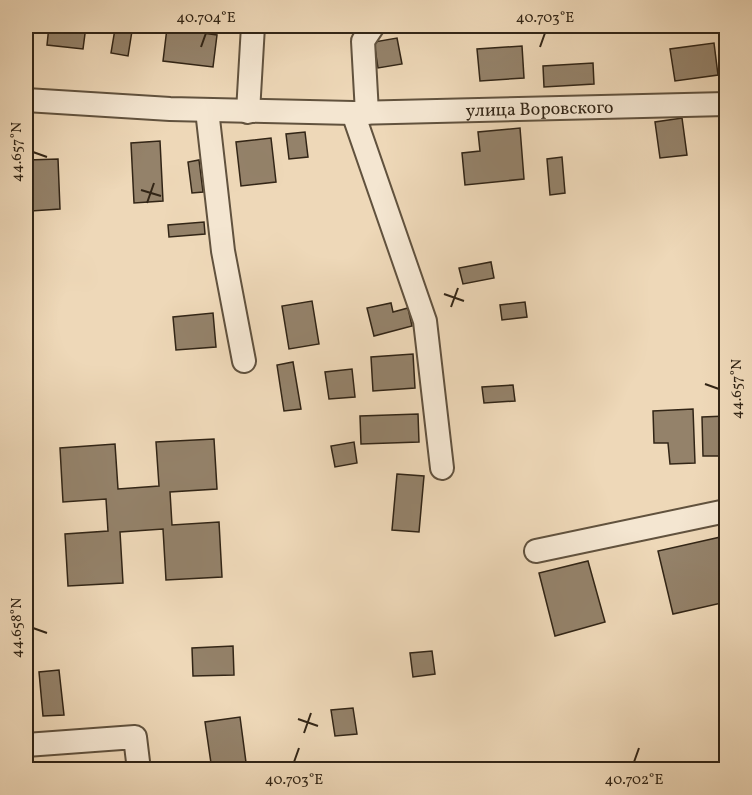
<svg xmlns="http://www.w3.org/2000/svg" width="752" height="795" viewBox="0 0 752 795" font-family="Vollkorn,serif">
	<rect width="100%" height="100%" fill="#eed8b8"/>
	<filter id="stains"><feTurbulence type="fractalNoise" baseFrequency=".00333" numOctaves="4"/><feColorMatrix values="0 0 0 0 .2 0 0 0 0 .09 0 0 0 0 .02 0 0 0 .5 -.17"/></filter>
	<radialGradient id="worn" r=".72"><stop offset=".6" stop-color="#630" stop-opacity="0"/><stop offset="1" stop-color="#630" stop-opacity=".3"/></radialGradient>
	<g fill="#94826a" stroke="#322516" stroke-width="1.5">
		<polygon points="49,26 86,26 83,49 47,45"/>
		<polygon points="167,28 217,35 213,67 163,61"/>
		<polygon points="115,29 132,31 128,56 111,53"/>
		<polygon points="397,38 402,64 378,68 374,42"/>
		<polygon points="714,43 718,75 675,81 670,49"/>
		<polygon points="522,46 524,78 480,81 477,49"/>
		<polygon points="593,63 594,84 544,87 543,66"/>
		<polygon points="682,118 687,155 660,158 655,122"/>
		<polygon points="520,128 524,179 465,185 462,153 480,151 478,132"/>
		<polygon points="305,132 308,157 289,159 286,134"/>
		<polygon points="271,138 276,182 241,186 236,142"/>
		<polygon points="160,141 163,201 134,203 131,143"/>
		<polygon points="562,157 565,193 550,195 547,159"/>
		<polygon points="58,159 60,209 31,211 28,160"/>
		<polygon points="199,160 203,192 192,193 188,162"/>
		<polygon points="204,222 205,234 169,237 168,225"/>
		<polygon points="491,262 494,278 463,284 459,268"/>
		<polygon points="312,301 319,344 289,349 282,306"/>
		<polygon points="525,302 527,317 502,320 500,305"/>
		<polygon points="391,303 393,312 408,308 412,326 374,336 367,308"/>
		<polygon points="213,313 216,347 176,350 173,317"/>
		<polygon points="413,354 415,388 373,391 371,357"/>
		<polygon points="293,362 301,409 284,411 277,365"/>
		<polygon points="352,369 355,397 329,399 325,372"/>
		<polygon points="513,385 515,401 484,403 482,387"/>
		<polygon points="693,409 695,463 670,464 668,443 654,443 653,411"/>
		<polygon points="418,414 419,442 361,444 360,416"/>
		<polygon points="726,416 726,456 703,456 702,417"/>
		<polygon points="214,439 217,489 170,492 172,525 219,522 222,577 166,580 163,529 120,532 123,583 68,586 65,534 108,531 106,499 63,502 60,448 115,444 118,489 159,486 156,442"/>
		<polygon points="354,442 357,463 335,467 331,446"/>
		<polygon points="397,474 424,476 419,532 392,530"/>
		<polygon points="725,536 726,602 673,614 658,551"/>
		<polygon points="588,561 605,622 555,636 539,573"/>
		<polygon points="233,646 234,675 193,676 192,648"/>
		<polygon points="432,651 435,674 413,677 410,653"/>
		<polygon points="59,670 64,715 43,716 39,672"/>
		<polygon points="353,708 357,734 335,736 331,710"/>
		<polygon points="240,717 247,770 212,770 205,722"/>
	</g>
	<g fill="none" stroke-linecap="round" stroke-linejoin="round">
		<defs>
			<g id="minor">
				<path id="s1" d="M26,100L170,109L353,113L726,104"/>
				<polyline points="207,110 223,251 244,361"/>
				<polyline points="248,112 253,26"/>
				<polyline points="353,113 425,321 442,468"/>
				<polyline points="367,113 363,41 373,26"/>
				<polyline points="536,551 726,511"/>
				<polyline points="26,745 135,737 139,770"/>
			</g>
		</defs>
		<use href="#minor" stroke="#61523e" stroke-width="26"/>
		<use href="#minor" stroke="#f4e6d1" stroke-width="22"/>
	</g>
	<path fill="none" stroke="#322516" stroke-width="2" d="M201,47L206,33M540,47L545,33M33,152L47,157M141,190L161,196M147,203L154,183M444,294L464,301M451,307L458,288M705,384L719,389M33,628L47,633M298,719L318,726M304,733L311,713M294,762L299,748M634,762L639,748"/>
	<g text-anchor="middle" stroke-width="4.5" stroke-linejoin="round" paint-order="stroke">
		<g font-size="18" fill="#322516" stroke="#f4e6d1">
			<text dy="6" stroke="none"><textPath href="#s1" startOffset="514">улица Воровского</textPath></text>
		</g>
	</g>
	<rect width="752" height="795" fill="none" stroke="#eed8b8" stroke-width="66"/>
	<rect x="33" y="33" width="686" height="729" fill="none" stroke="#322516" stroke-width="2"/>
	<g font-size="15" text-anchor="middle" fill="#322516">
		<text x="206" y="22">40.704°E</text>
		<text x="545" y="22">40.703°E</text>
		<text transform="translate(16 152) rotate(-90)" y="5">44.657°N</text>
		<text transform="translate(736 389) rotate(-90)" y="5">44.657°N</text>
		<text transform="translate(16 628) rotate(-90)" y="5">44.658°N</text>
		<text x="294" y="784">40.703°E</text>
		<text x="634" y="784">40.702°E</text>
	</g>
	<rect width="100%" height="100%" filter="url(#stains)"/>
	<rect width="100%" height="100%" fill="url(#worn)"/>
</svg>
